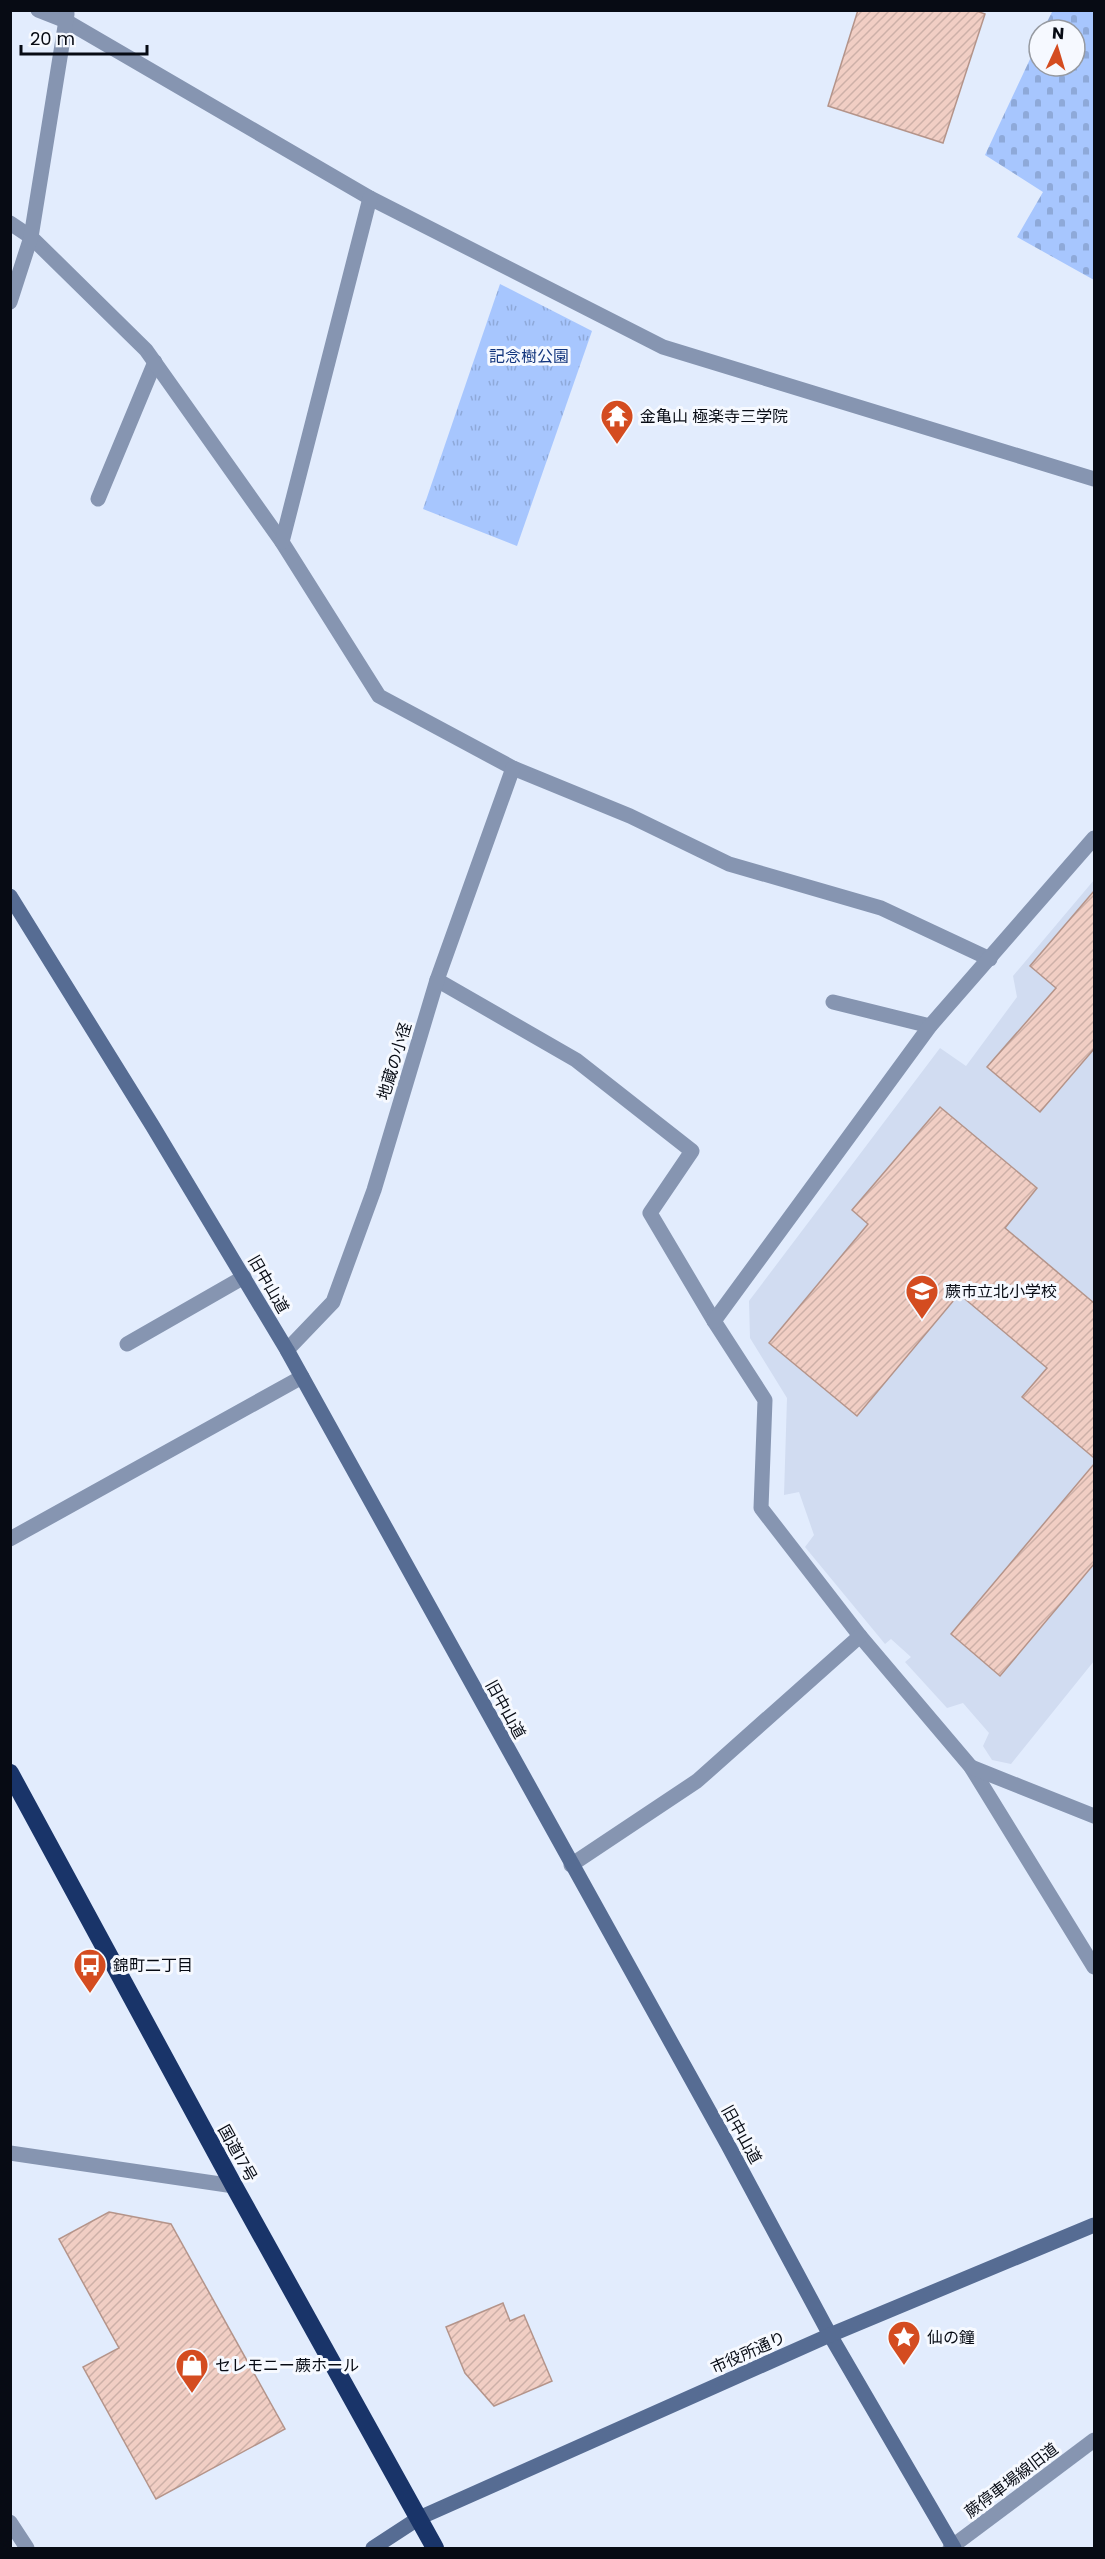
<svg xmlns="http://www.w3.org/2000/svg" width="1105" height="2559" viewBox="0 0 1105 2559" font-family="Poppins,'Noto Sans JP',sans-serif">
	<defs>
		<pattern id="cemetery-stones" width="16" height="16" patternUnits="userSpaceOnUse" patternTransform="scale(1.5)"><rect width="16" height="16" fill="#a7c6fe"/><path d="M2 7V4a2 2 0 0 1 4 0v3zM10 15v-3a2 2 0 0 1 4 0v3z" fill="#8ea9d9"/></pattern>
		<pattern id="park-tufts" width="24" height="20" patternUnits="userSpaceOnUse" patternTransform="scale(1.5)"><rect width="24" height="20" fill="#a7c6fe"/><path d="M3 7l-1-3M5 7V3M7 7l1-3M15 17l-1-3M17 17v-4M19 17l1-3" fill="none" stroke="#8ea9d9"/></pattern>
		<pattern id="building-hatch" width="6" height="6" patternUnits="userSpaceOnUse" patternTransform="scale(1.5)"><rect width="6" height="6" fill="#f1cec4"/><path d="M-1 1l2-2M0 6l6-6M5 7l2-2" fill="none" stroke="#cdb0a8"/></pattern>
	</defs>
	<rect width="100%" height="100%" fill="#e2ecfd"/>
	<polygon fill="#d1dcf1" points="1094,880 1094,1661 1011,1764 992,1760 983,1746 989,1733 963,1703 947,1708 905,1662 911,1657 891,1639 885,1644 805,1547 814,1535 799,1492 784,1495 787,1398 750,1338 749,1301 940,1048 966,1066 1017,997 1013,976"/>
	<polygon fill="url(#cemetery-stones)" points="1053,10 1094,11 1094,280 1017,237 1043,192 985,155 1039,40 1039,66 1075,66 1075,30 1043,30"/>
	<polygon fill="url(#park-tufts)" points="500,284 592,331 517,546 423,509"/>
	<g fill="url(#building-hatch)" stroke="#b4948a" stroke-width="1.5">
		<polygon points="858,10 974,10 985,14 943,143 828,106"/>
		<polygon points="1094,891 1094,1049 1040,1112 987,1067 1056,988 1030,966"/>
		<polygon points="940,1107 1037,1188 1005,1228 1094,1303 1094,1458 1022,1397 1047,1368 959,1294 857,1416 769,1343 868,1224 852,1210"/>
		<polygon points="1094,1464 1094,1564 1000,1676 951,1634"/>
		<polygon points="109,2212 171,2224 285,2429 156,2499 83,2367 119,2348 59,2239"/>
		<polygon points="503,2303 510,2321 524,2315 552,2381 494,2406 465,2373 446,2327"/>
	</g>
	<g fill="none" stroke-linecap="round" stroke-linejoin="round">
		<g stroke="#8695b1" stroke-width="15">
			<polyline points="10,223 31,237"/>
			<polyline points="98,499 155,362"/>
			<polyline points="833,1002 930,1026"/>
		</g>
		<g stroke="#8695b1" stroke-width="15">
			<polyline points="38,10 66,21 370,198 663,347 1094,479"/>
			<polyline points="31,237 146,350 282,542 379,696 513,768 630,816 729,864 881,908 990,959"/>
			<polyline points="10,302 31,237 67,14"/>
			<polyline points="282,542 370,198"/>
			<polyline points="437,980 576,1060 692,1151 650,1213 714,1321 765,1400 761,1508 860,1636 971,1767 1094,1967"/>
			<polyline points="714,1321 930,1026 1094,838"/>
			<polyline points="127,1344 244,1277"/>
			<polyline points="287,1350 333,1302 374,1190 437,980 513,768"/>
			<polyline points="10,1539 302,1377"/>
			<polyline points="971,1767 1094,1816"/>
			<polyline points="571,1865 697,1781 860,1636"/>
			<polyline points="10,2153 234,2186"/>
			<polyline points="10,2522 27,2548"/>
			<polyline points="950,2548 1094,2440"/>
		</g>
		<g stroke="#566c93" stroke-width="15">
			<polyline points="10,896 152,1125 287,1350 728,2145 830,2335 954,2548"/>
			<polyline points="373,2548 419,2518 830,2335 1094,2225"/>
		</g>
		<polyline stroke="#193469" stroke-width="18" points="10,1773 234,2186 435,2548"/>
	</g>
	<defs>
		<symbol id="temple-pin" viewBox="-11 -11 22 30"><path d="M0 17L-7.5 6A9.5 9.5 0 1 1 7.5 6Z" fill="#d44c20" stroke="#f6f9ff"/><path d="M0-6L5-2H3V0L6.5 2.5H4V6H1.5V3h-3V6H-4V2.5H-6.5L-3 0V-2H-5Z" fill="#fff"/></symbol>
		<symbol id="school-pin" viewBox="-11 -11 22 30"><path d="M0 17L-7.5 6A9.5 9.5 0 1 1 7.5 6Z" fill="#d44c20" stroke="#f6f9ff"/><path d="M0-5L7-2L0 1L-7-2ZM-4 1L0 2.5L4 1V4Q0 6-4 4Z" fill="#fff"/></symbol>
		<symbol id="bus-pin" viewBox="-11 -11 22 30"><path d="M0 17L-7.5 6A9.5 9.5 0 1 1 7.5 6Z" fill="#d44c20" stroke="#f6f9ff"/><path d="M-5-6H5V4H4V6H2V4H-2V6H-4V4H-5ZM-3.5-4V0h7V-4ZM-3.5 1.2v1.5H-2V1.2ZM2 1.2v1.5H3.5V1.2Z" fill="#fff"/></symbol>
		<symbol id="sight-pin" viewBox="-11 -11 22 30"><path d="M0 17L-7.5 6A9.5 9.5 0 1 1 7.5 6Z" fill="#d44c20" stroke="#f6f9ff"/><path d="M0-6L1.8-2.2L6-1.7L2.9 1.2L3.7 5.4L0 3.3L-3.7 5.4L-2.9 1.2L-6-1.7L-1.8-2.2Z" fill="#fff"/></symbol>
		<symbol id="shop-pin" viewBox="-11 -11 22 30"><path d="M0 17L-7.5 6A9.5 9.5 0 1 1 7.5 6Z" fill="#d44c20" stroke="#f6f9ff"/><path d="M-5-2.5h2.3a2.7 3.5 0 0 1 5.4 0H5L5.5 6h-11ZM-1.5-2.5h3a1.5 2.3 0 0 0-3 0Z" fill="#fff"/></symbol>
	</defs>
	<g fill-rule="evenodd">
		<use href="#temple-pin" x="598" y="397" width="38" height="52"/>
		<use href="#school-pin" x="903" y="1272" width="38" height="52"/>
		<use href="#bus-pin" x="71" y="1946" width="38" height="52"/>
		<use href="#sight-pin" x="885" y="2318" width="38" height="52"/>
		<use href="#shop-pin" x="173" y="2346" width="38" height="52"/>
	</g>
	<g text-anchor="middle" stroke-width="6" stroke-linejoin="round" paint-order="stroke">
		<g font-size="16" fill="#13367e" stroke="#f6f9ff">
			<text x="529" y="362">記念樹公園</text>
		</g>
		<g font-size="16" fill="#070b14" stroke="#f6f9ff" text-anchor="start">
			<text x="640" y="422">金亀山 極楽寺三学院</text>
			<text x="945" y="1297">蕨市立北小学校</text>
			<text x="113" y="1971">錦町二丁目</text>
			<text x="927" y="2343">仙の鐘</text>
			<text x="215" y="2371">セレモニー蕨ホール</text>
		</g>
		<g font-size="16" fill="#070b14" stroke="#f6f9ff">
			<text transform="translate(394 1061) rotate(-73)" y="6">地蔵の小径</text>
			<text transform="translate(269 1284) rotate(60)" y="6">旧中山道</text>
			<text transform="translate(506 1709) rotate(61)" y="6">旧中山道</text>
			<text transform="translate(742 2134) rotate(61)" y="6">旧中山道</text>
			<text transform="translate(238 2153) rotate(61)" y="6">国道17号</text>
			<text transform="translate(748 2352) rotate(-24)" y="6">市役所通り</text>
			<text transform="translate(1011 2480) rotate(-37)" y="6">蕨停車場線旧道</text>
		</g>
	</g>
	<rect width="1105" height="2559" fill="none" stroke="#070b14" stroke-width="24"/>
	<g transform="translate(1057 48) rotate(4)"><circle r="28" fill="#f6f9ff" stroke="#969aa1" stroke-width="1.5"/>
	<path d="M0-4.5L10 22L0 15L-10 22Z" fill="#d44c20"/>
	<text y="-9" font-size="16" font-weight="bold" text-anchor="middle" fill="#070b14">N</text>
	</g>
	<path d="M21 45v9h126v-9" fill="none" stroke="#070b14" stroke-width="3"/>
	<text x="30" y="45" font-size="18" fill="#070b14" stroke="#f6f9ff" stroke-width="4.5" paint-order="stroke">20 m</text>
</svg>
